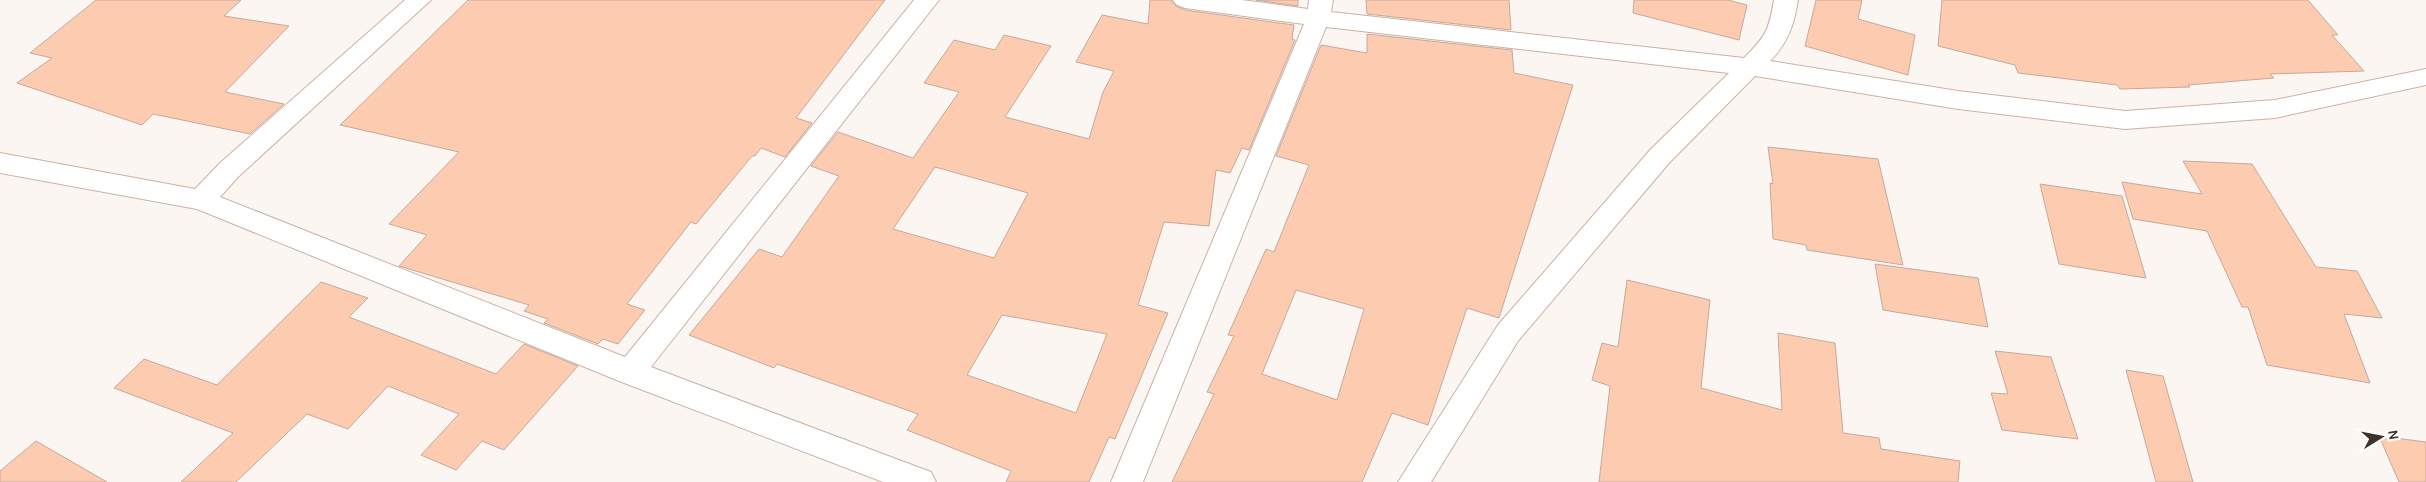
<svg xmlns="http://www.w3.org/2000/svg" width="2426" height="482" viewBox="0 0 2426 482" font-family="Karla,sans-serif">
	<rect width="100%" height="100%" fill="#fcf6f3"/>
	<g fill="#fccbb0" stroke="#c4aa9c" fill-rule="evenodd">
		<polygon points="96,0 241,0 224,16 289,26 225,92 284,104 250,134 153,114 142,125 17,83 52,58 30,53"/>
		<polygon points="468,0 885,0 796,118 812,123 785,157 761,148 755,156 752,156 696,224 691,222 627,304 645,310 618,344 603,339 598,344 544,323 548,319 524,311 529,305 399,266 427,235 389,224 459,152 340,125"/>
		<path d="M1150,0H1171L1176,6L1185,10L1294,25L1292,39L1295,40L1249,150L1242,148L1230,173L1216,170L1209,226L1164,222L1138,305L1168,313L1115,439L1109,437L1089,482H1006L1011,471L907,430L918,414L777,364L774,368L689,335L759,249L782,257L839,176L811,166L838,132L913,158L959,92L924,83L954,40L995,50L1004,35L1051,46L1005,117L1089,139L1103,92L1114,71L1076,62L1102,15L1148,24ZM935,167L1028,193L994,258L893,229ZM1002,315L1107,334L1076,413L967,375Z"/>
		<polygon points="1256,0 1298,0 1298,6"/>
		<polygon points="1366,0 1509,0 1511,30 1367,14"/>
		<polygon points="1634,0 1728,0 1747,5 1739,40 1633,13"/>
		<polygon points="1816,0 1862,0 1858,19 1915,35 1908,75 1805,46"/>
		<polygon points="1942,0 2308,0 2338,35 2332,35 2364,71 2270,74 2274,78 2188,85 2190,87 2120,89 2117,85 2018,73 2015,65 1938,46"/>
		<path d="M1367,34L1512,50L1514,73L1573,85L1499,318L1467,308L1428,425L1392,413L1362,482H1172L1214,394L1207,392L1234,336L1228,335L1266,249L1274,252L1309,165L1276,156L1321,45L1367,53ZM1296,290L1364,309L1337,400L1262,374Z"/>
		<polygon points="1768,147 1878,159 1903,265 1807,250 1806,245 1773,239 1770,183 1773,184"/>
		<polygon points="2183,161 2252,164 2316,267 2357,271 2382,318 2344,314 2370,383 2267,365 2248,307 2242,307 2207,231 2133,219 2122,182 2202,194"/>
		<polygon points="2040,184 2122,196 2146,278 2059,264"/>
		<polygon points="1875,264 1978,278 1988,327 1883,310"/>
		<polygon points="1627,280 1710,300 1701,388 1782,410 1778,333 1835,343 1843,433 1879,438 1881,449 1960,461 1958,482 1599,482 1610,386 1592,380 1602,343 1618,347"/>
		<polygon points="321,282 368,298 349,317 496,374 524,344 578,366 504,450 482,441 456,470 421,455 459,414 388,386 348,429 307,414 236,482 181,482 233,433 114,388 144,359 217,385"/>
		<polygon points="1995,351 2051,357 2078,439 2002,430 1991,393 2008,394"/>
		<polygon points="2126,370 2163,376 2193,482 2156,482"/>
		<polygon points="2379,436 2426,442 2426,482 2399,482"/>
		<polygon points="36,441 107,482 0,482 0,471"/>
	</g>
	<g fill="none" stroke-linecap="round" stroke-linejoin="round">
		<defs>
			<g id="minor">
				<polygon points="405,0 431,0 238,177 220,197 625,357 914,0 939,0 651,367 931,472 936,482 883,482 619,381 197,209 0,173 0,153 195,189 220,163"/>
				<path d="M1173,0H1242L1308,9L1309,0H1333L1331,12L1744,58C1766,36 1769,30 1774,0H1798C1794,25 1788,43 1770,61L1958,91L2125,111L2275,100L2426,69V85L2275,118L2125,129L1958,109L1755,76L1669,163L1518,341L1431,482H1398L1498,325L1651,149L1729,73L1326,27L1143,482H1111L1304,24L1185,8L1177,5Z"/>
			</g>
		</defs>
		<use href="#minor" stroke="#ccb1a3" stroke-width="2"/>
		<use href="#minor" fill="#fff" fill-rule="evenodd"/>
	</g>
	<g transform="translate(2381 437) rotate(80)" stroke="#ffffff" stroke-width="4" paint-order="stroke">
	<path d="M0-4L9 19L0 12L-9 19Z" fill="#3d332d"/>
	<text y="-8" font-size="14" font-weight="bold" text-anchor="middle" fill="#3d332d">N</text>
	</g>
</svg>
